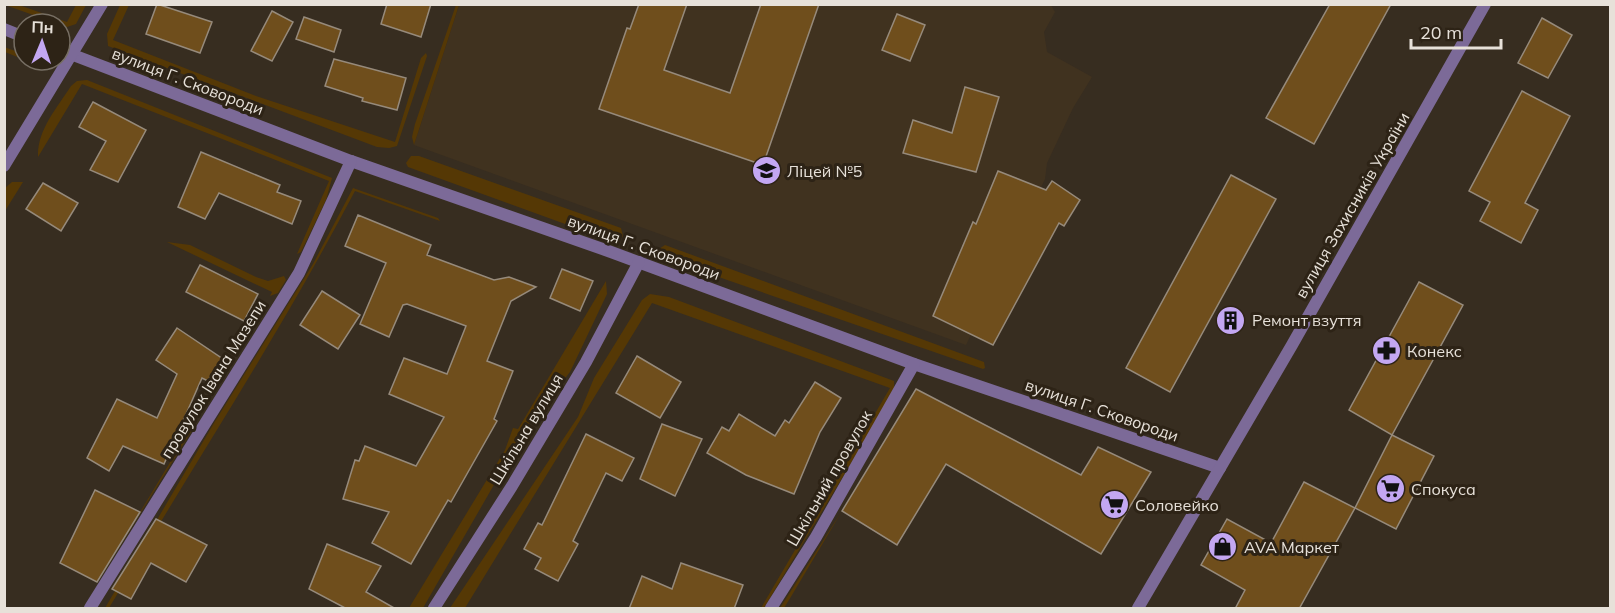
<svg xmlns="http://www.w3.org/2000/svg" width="1615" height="613" viewBox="0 0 1615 613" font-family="Mulish,sans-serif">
	<rect width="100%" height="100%" fill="#372d20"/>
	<polygon fill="#40321f" points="459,5 1051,5 1055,12 1044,32 1047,52 1092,77 1073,108 1047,163 1045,179 966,345 414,145"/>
	<g fill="#553805">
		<polygon points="5,5 19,5 67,22 76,5 86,5 76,24 67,27"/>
		<polygon points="120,5 129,5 113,40 256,96 395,142 421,58 426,53 427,56 397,146 389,148 377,147 108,46 107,34"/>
		<polygon points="456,5 459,5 414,145 412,137 415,124"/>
		<polygon points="4,47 24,54 24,60 40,60 43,66 42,67 5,52"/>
		<path d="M87,80L332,178L326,200L301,252L297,254L329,181L82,84L38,157C37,130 57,108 71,86L77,81Z"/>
		<polygon points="411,156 419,156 621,228 623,236 618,242 612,241 408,167 406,163"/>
		<polygon points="12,182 23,182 5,211 5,188"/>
		<path d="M353,188L438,218L440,221L355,191C280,334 191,469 109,608H105L214,423L313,264Z"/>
		<polygon points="167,242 190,245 256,277 268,281 284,276 286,280 278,293 270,296 272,292"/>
		<polygon points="665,245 984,362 985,368 983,369 661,257 659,249"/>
		<polygon points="606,281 607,294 570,372 529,424 423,608 409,608 505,450 513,428 518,429"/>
		<polygon points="650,294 669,297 894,381 894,391 889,400 764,608 761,608 890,388 652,303 465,608 450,608 578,417 594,378 642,300"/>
		<polygon points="192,426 191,432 113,557"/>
		<polygon points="842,511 789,600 784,608 780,608"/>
	</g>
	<g fill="#6f4e1c" stroke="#968a7b" stroke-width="1.5">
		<polygon points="157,4 212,22 200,53 146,34"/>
		<polygon points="387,4 431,4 421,37 381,24"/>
		<polygon points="639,4 687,4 664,70 730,93 761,4 819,4 763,165 599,109 627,28 630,29"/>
		<polygon points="1330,4 1391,4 1314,144 1266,118"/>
		<polygon points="272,11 293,22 272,61 251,51"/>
		<polygon points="897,14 925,25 910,61 882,50"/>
		<polygon points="304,17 341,30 334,52 296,39"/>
		<polygon points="1542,18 1572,35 1548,78 1518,63"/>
		<polygon points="334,59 406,78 397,110 362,101 363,98 325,86"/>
		<polygon points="965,87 999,97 976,172 903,153 913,120 952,133"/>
		<polygon points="1522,91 1570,116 1525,203 1538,210 1521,243 1480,221 1490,202 1469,191"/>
		<polygon points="93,102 146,130 118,182 90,170 106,141 79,127"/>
		<polygon points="201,152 280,185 277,192 301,201 292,224 219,193 205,219 178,207"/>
		<polygon points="998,171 1046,190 1052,181 1080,200 1064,226 1059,223 993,345 933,316 973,222 976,224"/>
		<polygon points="1231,175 1276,199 1170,392 1126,368"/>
		<polygon points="43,183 78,203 61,231 26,209"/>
		<polygon points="358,215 431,245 427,255 494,280 509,277 536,287 511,301 487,361 513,371 494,419 497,421 451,502 448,500 411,564 372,543 389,512 343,499 355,460 359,461 365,446 416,466 444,417 389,394 404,358 447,374 466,326 407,304 403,305 389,337 360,324 386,263 345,246"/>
		<polygon points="200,265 258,294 244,321 186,292"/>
		<polygon points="562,269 593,281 580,311 550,298"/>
		<polygon points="1419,282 1463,305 1392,435 1349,410"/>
		<polygon points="322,291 360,315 338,349 300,325"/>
		<polygon points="177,328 223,359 208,381 202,378 164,464 123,446 109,471 87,458 117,399 157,418 177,374 156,360"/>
		<polygon points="637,356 681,382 660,418 616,393"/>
		<polygon points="815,382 841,398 820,432 794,494 746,475 707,453 722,427 729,431 739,414 775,436 785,420 789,423"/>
		<polygon points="916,389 1081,475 1098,447 1151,472 1101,554 946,464 897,545 842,511"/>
		<polygon points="662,424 702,439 675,496 640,479"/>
		<polygon points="586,434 634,458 622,481 606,473 573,541 578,544 558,581 535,569 541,558 524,549 538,523 542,525"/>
		<polygon points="1392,435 1434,456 1396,529 1355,508"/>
		<polygon points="1304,482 1355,508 1299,609 1235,609 1245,590 1201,565 1227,519 1271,543"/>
		<polygon points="95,490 140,512 97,582 60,563"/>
		<polygon points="156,519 207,545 186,582 151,563 131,599 112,589"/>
		<polygon points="327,544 381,566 366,592 396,609 347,609 309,589"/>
		<polygon points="681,563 743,585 734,609 629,609 642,576 672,589"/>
	</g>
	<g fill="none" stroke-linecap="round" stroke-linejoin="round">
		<g stroke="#7c6a98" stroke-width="12">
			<polyline points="4,29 24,37"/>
			<polyline points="60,50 351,161 611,252 914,364 1220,468"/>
			<polyline points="4,166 102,4"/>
			<polyline points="90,608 299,273 351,161"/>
			<polyline points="434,608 512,486 586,362 639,262"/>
			<polyline points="771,608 816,537 914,364"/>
		</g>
		<polyline stroke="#7c6a98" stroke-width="12" points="1138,608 1292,345 1485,4"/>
	</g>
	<defs>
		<symbol id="school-disc" viewBox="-11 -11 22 22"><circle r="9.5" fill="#c3a7f2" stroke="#2d2316"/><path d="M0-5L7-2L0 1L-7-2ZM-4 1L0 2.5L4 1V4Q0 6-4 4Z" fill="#111"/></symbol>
		<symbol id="building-disc" viewBox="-11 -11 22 22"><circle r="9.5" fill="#c3a7f2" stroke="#2d2316"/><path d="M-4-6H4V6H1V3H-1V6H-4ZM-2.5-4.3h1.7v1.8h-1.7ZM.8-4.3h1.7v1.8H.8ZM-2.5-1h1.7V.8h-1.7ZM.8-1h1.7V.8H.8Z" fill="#111"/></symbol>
		<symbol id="pharmacy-disc" viewBox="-11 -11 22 22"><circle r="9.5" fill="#c3a7f2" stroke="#2d2316"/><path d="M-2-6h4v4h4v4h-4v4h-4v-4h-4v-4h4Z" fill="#111"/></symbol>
		<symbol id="supermarket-disc" viewBox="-11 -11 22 22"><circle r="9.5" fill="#c3a7f2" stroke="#2d2316"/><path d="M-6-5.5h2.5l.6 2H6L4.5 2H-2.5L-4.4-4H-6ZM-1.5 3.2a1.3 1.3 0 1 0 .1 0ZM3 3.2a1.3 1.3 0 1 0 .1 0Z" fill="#111"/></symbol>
		<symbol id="shop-disc" viewBox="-11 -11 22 22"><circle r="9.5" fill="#c3a7f2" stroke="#2d2316"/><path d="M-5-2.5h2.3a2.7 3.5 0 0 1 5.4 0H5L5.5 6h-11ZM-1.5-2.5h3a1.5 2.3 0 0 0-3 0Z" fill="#111"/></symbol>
	</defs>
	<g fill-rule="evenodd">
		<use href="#school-disc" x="750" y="154" width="33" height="33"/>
		<use href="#building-disc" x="1214" y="304" width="33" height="33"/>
		<use href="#pharmacy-disc" x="1370" y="334" width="33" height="33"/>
		<use href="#supermarket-disc" x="1374" y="472" width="33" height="33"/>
		<use href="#supermarket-disc" x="1098" y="488" width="33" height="33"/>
		<use href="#shop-disc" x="1206" y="530" width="33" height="33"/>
	</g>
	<g text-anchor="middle" stroke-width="6" stroke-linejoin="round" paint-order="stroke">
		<g font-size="16" fill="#e7e1d9" stroke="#2d2316">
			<text transform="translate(188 81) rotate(21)" y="6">вулиця Г. Сковороди</text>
			<text transform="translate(1352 205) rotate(-60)" y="6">вулиця Захисників України</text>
			<text transform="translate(644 247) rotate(20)" y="6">вулиця Г. Сковороди</text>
			<text transform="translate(213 379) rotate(-58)" y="6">провулок Івана Мазепи</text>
			<text transform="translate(1102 410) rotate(19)" y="6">вулиця Г. Сковороди</text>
			<text transform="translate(526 429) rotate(-59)" y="6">Шкільна вулиця</text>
			<text transform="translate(829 478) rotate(-60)" y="6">Шкільний провулок</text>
		</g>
		<g font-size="16" fill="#e7e1d9" stroke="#2d2316" text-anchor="start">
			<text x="787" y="177">Ліцей №5</text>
			<text x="1252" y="326">Ремонт взуття</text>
			<text x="1407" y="357">Конекс</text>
			<text x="1411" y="495">Спокуса</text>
			<text x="1135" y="511">Соловейко</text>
			<text x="1244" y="553">AVA Маркет</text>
		</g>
	</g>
	<rect width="1615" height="613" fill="none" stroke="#e7e1d9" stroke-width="12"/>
	<g transform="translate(42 42) rotate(2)"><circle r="28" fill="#2d2316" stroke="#776f64" stroke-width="1.5"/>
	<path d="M0-4.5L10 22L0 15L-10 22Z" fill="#c3a7f2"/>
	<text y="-9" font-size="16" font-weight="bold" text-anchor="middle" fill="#e7e1d9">Пн</text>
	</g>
	<path d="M1411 39v9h90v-9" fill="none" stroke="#e7e1d9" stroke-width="3"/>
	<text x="1420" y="39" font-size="18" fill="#e7e1d9" stroke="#2d2316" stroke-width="4.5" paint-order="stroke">20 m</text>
</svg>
